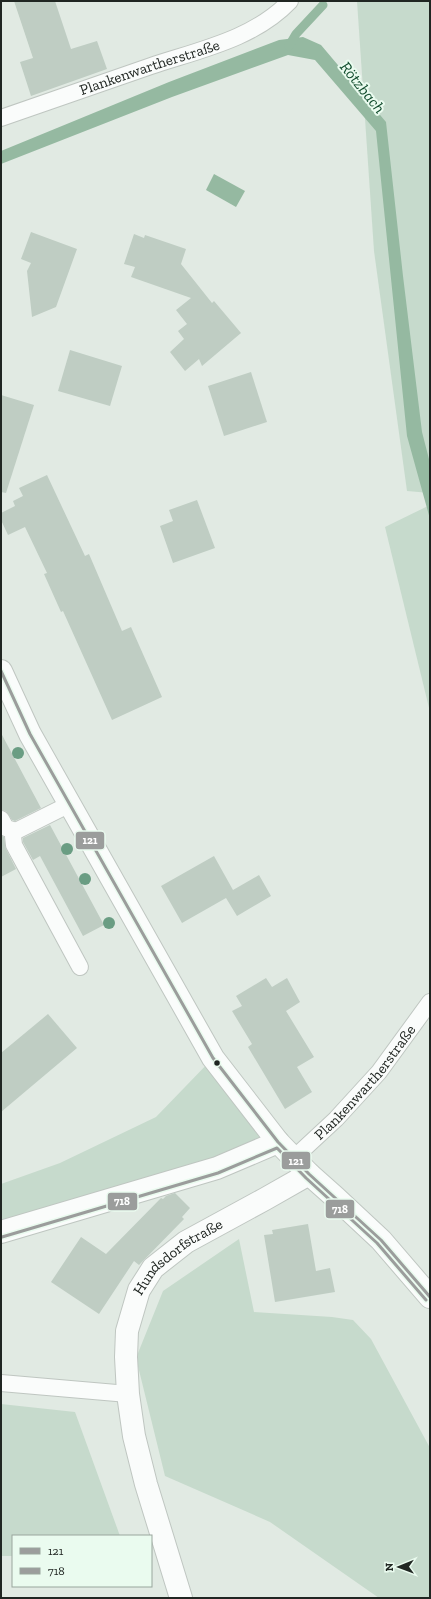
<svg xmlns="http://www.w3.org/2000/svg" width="431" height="1599" viewBox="0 0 431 1599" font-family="'Zilla Slab',serif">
	<rect width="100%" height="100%" fill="#e1eae3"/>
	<g fill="#c6dacc">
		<polygon points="357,1 430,1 430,493 407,491 374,251"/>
		<polygon points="430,505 430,712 385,527"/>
		<polygon points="213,1058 278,1142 1,1232 1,1184 60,1163 156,1117"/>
		<polygon points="239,1239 254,1312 332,1317 353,1320 371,1339 430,1448 430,1598 379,1598 270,1522 165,1476 136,1358 163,1291"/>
		<polygon points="1,1404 75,1412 120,1536 13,1536 13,1556 1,1556"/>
	</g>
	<g fill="#95b9a1">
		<polygon points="303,37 321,45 386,122 403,276 422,432 430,463 430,519 407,436 376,131 315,60 288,55 172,97 1,164 1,151 169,82 279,40"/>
		<polygon points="214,174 245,191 236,207 206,190"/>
	</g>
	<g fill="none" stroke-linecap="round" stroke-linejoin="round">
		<polyline stroke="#95b9a1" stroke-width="9" points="289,46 296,34 323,5"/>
	</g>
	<g fill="#bfcdc3">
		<polygon points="14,1 55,1 71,49 97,41 107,69 31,96 20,62 33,58"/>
		<polygon points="31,232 77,249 56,307 32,317 27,271 31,263 21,259"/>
		<polygon points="134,234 144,238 145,235 186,249 181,264 212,303 214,301 241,333 202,366 199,359 185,371 170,352 184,339 178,331 187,324 176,310 191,298 131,277 135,267 124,264"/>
		<polygon points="70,350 122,366 110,406 58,391"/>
		<polygon points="251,372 267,422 224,436 208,386"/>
		<polygon points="1,395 34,405 6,493 1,492"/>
		<polygon points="47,475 85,556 89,554 122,631 131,627 162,697 112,720 63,611 61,612 44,574 47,573 25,527 8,535 1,520 1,513 15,506 13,501 23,496 19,488"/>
		<polygon points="197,500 215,548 173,563 160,526 173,521 169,510"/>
		<polygon points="1,733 41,808 15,821 12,820 6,811 1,810"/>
		<polygon points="50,825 104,925 83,936 40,856 33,860 23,842 23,838"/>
		<polygon points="1,835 4,837 6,849 16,869 1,877"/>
		<polygon points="214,856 233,890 259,875 271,896 237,916 226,898 182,923 161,886"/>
		<polygon points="266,978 272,987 287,978 300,1002 286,1011 314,1057 297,1067 312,1092 285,1109 248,1047 252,1044 232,1011 242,1006 236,996"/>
		<polygon points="48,1014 77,1048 1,1112 1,1053"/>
		<polygon points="175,1193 190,1208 182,1217 184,1219 139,1265 134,1261 99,1314 51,1282 81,1237 106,1254 161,1198 163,1199 166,1196"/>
		<polygon points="308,1224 316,1271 330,1268 335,1292 275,1302 264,1235 273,1234 272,1230"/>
	</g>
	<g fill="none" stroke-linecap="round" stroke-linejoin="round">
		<defs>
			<g id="lane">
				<path id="s1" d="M1,118C51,101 101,83 151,66C199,50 254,39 290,1"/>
				<polyline points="70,804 16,831 13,836 14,845 80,967"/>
				<polyline points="1,819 6,828 16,831"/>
				<path id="s2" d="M294,1158L336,1119L379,1072L430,1002"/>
				<polyline points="1,1383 128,1394"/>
			</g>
			<g id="street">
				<polyline points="1,1232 217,1168 278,1142"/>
				<path id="s3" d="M181,1598L146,1484L134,1436L128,1394L126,1357L127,1331L139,1290L153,1268L186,1242L265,1199L309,1174"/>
			</g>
			<polyline id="secondary" points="1,671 30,734 213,1058 278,1142 309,1174 336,1198 381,1240 430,1297"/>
		</defs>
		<use href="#lane" stroke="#bfc6c1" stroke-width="18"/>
		<use href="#street" stroke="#bfc6c1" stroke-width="24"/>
		<use href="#secondary" stroke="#bfc6c1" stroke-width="24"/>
		<use href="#lane" stroke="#fafcfb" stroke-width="16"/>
		<use href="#street" stroke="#fafcfb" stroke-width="22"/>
		<use href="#secondary" stroke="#fafcfb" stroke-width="22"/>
		<defs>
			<polyline id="bus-1" points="1,671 30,734 213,1058 278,1142 309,1174 381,1240 430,1297"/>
			<polyline id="bus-2" points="2,1237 218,1173 277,1148 306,1178 377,1243 426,1300"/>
		</defs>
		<use href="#bus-1" stroke="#eafbef" stroke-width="6"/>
		<use href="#bus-2" stroke="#eafbef" stroke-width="6"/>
		<use href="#bus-1" stroke="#9b9d9c" stroke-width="3"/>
		<use href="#bus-2" stroke="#9b9d9c" stroke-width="3"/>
	</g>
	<g fill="#6a9d83">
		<circle cx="18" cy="753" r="6"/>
		<circle cx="67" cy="849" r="6"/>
		<circle cx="85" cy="879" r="6"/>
		<circle cx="109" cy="923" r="6"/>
	</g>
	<circle fill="#202622" stroke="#eafbef" stroke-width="1.5" cx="217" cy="1063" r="3.5"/>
	<g text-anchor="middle" stroke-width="4" stroke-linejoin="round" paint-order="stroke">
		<g font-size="15" fill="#202622" stroke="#eafbef">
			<text dy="5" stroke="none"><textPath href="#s1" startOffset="157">Plankenwartherstraße</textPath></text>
			<text dy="5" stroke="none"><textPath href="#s2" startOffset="104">Plankenwartherstraße</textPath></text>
			<text dy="5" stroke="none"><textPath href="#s3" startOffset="369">Hundsdorfstraße</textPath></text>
		</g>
		<g font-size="16" font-style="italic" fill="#104b2c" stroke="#eafbef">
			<text transform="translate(363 87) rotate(51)" y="6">Rötzbach</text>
		</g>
	</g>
	<g stroke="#eafbef" stroke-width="1.5">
		<rect x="75" y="831" width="30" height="19" rx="4" fill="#9b9d9c"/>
		<rect x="281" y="1151" width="30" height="19" rx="4" fill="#9b9d9c"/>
		<rect x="107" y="1192" width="31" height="19" rx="4" fill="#9b9d9c"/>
		<rect x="325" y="1199" width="30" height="20" rx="4" fill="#9b9d9c"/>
	</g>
	<g font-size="11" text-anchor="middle" font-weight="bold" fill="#fff">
		<text x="90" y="844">121</text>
		<text x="296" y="1165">121</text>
		<text x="122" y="1205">718</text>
		<text x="340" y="1213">718</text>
	</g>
	<rect width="431" height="1599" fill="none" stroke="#202622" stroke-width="4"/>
	<rect x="12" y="1535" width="140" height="52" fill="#eafbef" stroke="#99a69d"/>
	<rect x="20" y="1548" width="20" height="6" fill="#9b9d9c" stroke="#99a69d"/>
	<text x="48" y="1555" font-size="12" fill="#202622">121</text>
	<rect x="20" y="1568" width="20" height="6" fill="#9b9d9c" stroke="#99a69d"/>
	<text x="48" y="1575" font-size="12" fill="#202622">718</text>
	<g transform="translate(399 1567) rotate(269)" stroke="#eafbef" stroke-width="3" paint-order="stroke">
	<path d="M0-3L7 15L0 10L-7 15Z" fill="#202622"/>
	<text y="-6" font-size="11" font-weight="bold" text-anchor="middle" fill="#202622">N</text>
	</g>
</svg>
